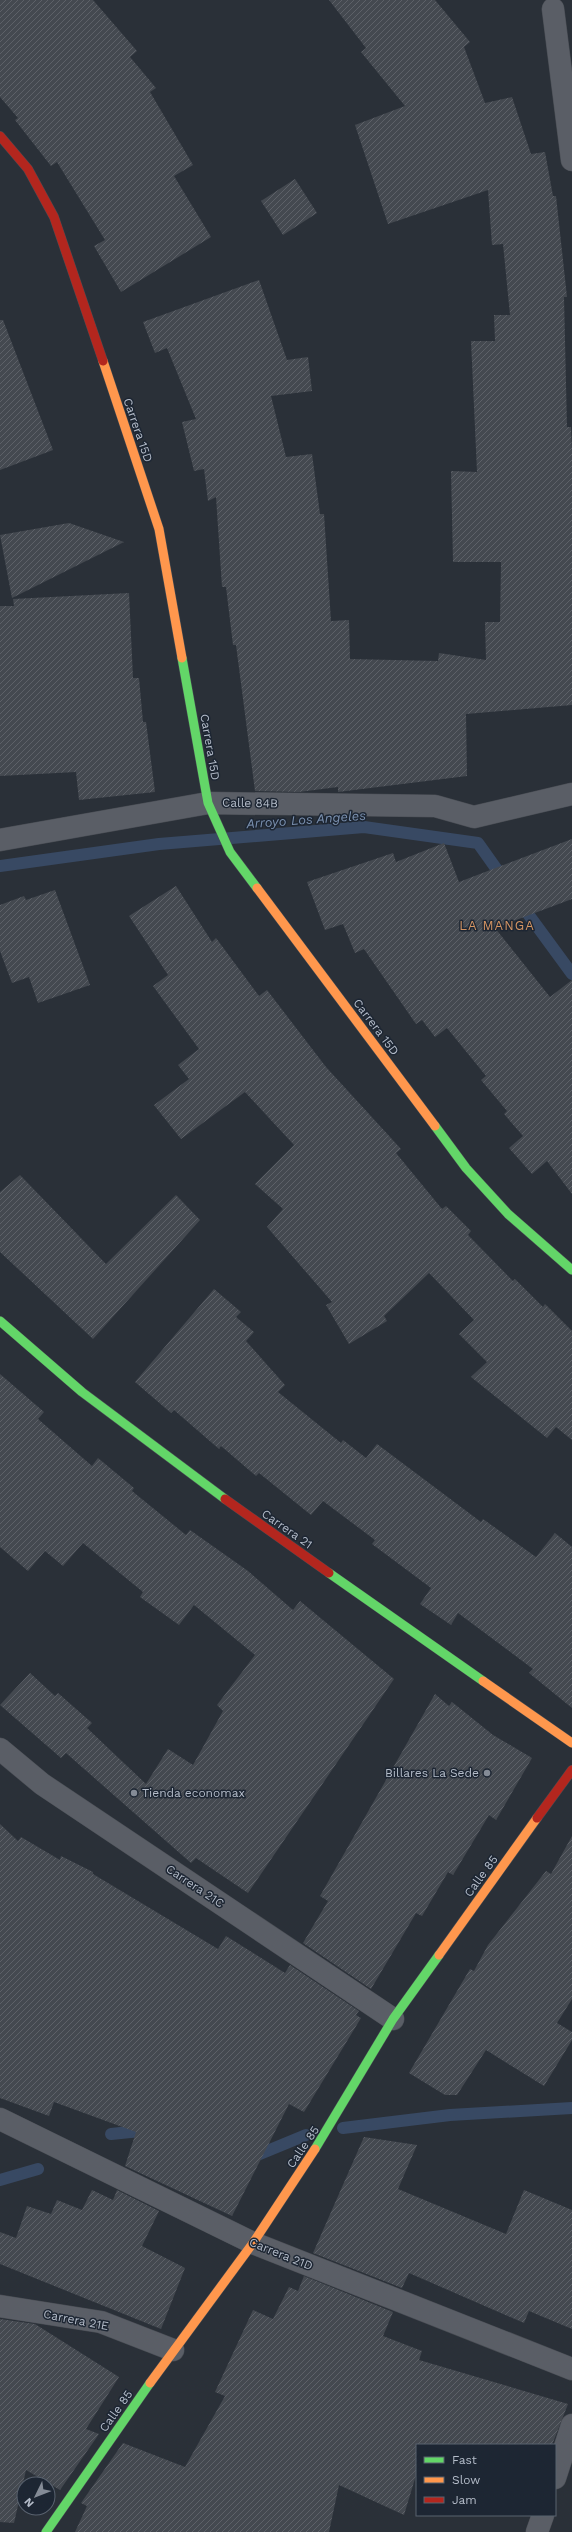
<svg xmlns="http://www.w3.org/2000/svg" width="572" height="2532" viewBox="0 0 572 2532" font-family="'Work Sans',sans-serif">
	<defs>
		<pattern id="building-hatch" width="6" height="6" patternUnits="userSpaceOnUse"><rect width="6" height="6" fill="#444950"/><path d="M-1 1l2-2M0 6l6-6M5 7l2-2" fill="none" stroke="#5d6168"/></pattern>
	</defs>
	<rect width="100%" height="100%" fill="#2a3038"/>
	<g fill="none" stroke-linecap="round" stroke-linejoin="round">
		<g stroke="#384963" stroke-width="12">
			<polyline points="0,866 159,844 364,827 478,843 505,881"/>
			<polyline points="520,903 572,974"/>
			<polyline points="343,2128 450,2115 572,2108"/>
			<polyline points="111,2134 150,2130"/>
			<polyline points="249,2154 255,2156 306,2135"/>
			<polyline points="0,2180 38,2169"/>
		</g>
	</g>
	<g fill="url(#building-hatch)">
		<polygon points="0,0 93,0 137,51 130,57 156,88 150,92 193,165 174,176 211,237 121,292 94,246 105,240 57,162 51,166 15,120 18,118 0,97"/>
		<polygon points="329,0 435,0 470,42 464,47 485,103 512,97 531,154 545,152 553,196 556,196 567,297 564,297 567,427 571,427 572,451 572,705 466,714 467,776 338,792 338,787 299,792 255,791 236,645 233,645 226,587 222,587 216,497 208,501 204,469 194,471 182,422 196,419 167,348 155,353 143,322 259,280 287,360 308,357 312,391 271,396 286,457 312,454 320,514 324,514 331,621 349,620 350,659 438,661 439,653 486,660 485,622 500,622 501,562 453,562 451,471 477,472 471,341 495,341 494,315 510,315 503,244 492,245 488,190 388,224 355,125 405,106 361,52 366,48"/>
		<polygon points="295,179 317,213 283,235 261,201"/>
		<polygon points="0,320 3,320 53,450 0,470"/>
		<polygon points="69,523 124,542 12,598 0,535"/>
		<polygon points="129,593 133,678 139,678 143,722 146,722 155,792 79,800 76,772 0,776 0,606 14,606 13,599"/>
		<polygon points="572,839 572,899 495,928 550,997 572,980 572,1194 547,1161 532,1174 509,1148 523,1136 504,1114 507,1111 481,1080 486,1076 447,1028 435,1037 422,1020 416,1024 364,949 355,953 343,924 325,930 307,882 393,853 396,862 444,843 459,882"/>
		<polygon points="176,886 212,942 216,938 259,996 267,990 326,1067 401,1149 396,1153 442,1209 446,1206 471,1231 468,1235 513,1281 515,1279 543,1307 545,1304 572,1331 572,1440 556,1427 547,1438 471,1377 487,1362 459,1334 474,1320 429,1273 384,1316 387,1321 349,1344 326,1305 332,1302 267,1227 283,1209 255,1184 294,1145 245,1092 181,1139 154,1105 189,1079 178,1065 199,1049 153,986 168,975 129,916"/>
		<polygon points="55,890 90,985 38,1003 29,977 12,983 0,951 0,905 24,896 26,900"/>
		<polygon points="20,1175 106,1264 176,1195 200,1220 93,1339 0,1252 0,1192"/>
		<polygon points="214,1289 241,1312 236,1317 254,1332 246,1341 285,1385 278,1392 341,1443 343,1440 366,1458 377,1444 481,1522 483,1519 536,1557 555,1533 572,1547 572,1708 529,1673 533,1669 458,1613 451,1625 420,1604 431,1588 372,1544 375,1540 323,1501 311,1515 259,1473 256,1476 221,1446 219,1449 174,1410 171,1413 135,1382"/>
		<polygon points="0,1374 44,1412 38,1419 92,1466 98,1458 134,1488 132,1491 186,1535 190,1530 248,1571 293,1610 300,1601 394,1679 248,1893 196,1858 191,1863 66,1753 61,1758 0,1705 30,1673 55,1696 58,1693 92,1723 87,1728 146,1784 168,1749 193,1765 223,1711 217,1705 255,1655 194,1605 179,1625 140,1597 143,1592 83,1543 63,1566 45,1551 28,1571 0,1547"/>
		<polygon points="435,1694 449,1706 452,1702 493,1735 532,1758 496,1820 489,1815 453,1875 448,1872 422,1916 416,1913 371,1989 303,1943 328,1901 320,1896"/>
		<polygon points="0,1824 18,1841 21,1837 60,1860 61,1856 93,1872 93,1874 218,1949 226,1936 285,1973 290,1965 359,2011 356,2015 361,2018 304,2112 289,2104 232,2216 125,2166 136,2132 54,2102 49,2116 0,2098"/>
		<polygon points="572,1836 572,1999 557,2023 572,2032 572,2040 544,2086 486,2050 457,2095 445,2095 409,2073 470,1969 474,1971 488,1945 546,1871 551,1874"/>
		<polygon points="364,2137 417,2145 398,2189 506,2234 524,2190 572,2210 572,2329 529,2311 524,2323 409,2273 402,2288 313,2253"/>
		<polygon points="92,2190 113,2200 117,2190 159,2211 142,2246 185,2268 161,2329 0,2264 0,2232 16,2238 27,2206 51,2214 57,2200 82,2210"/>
		<polygon points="304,2276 393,2312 383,2336 422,2351 419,2360 568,2404 552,2445 417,2445 417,2472 404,2515 339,2485 329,2532 75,2532 87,2506 81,2503 123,2443 185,2467 225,2396 215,2392 253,2310 273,2319 289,2287 298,2291"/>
		<polygon points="0,2319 35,2324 119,2377 86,2429 99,2434 60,2490 26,2470 14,2523 0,2522"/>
	</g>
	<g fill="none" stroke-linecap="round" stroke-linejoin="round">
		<defs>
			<g id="street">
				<polyline points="553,9 572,160"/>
				<polyline points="0,840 208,803 435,806 474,817 572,794"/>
				<polyline points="0,1749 42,1784 393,2019"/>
				<polyline points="0,2119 253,2243 572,2369"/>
				<polyline points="0,2306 101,2322 173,2350"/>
				<polyline points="555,2478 572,2425"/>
				<polyline points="537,2532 543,2515"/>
			</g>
			<g id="fast">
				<polyline points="182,658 208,803 230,852 257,888"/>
				<polyline points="435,1126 466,1168 508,1214 572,1270"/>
				<polyline points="0,1321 82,1392 225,1499"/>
				<polyline points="329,1573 483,1681"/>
				<polyline points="315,2149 393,2019 439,1955"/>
				<polyline points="46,2532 150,2383"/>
			</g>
			<g id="slow">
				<polyline points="103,361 159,529 182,658"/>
				<polyline points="257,888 435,1126"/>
				<polyline points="483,1681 572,1743"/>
				<polyline points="439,1955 537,1818"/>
				<polyline points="150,2383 253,2243 315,2149"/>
			</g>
			<g id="jam">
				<polyline points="0,136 28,169 54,217 103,361"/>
				<polyline points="225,1499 329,1573"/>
				<polyline points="537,1818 572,1770"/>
			</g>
		</defs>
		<use href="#street" stroke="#484c53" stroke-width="23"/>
		<use href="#fast" stroke="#484c53" stroke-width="10"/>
		<use href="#slow" stroke="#484c53" stroke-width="10"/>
		<use href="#jam" stroke="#484c53" stroke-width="10"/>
		<use href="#street" stroke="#5a5e66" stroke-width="22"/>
		<use href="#fast" stroke="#63d668" stroke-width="9"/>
		<use href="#slow" stroke="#ff974d" stroke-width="9"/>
		<use href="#jam" stroke="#b3261e" stroke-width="9"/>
	</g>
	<g fill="#848b96" stroke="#1d2633" stroke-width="1.5">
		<circle cx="487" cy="1773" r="4"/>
		<circle cx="134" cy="1793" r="4"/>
	</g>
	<g text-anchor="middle" stroke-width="3" stroke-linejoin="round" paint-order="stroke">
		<g font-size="12" fill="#b4bcc9" stroke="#1d2633">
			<text transform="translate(138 430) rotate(71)" y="4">Carrera 15D</text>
			<text transform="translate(210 747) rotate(80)" y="4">Carrera 15D</text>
			<text transform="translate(250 803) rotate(1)" y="4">Calle 84B</text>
			<text transform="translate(376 1027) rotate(53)" y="4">Carrera 15D</text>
			<text transform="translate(287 1529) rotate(35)" y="4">Carrera 21</text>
			<text transform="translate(481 1876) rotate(-54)" y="4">Calle 85</text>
			<text transform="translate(195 1886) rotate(34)" y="4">Carrera 21C</text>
			<text transform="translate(303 2147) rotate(-56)" y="4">Calle 85</text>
			<text transform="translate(281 2254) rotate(22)" y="4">Carrera 21D</text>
			<text transform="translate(76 2320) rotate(11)" y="4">Carrera 21E</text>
			<text transform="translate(116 2411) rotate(-55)" y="4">Calle 85</text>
		</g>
		<g font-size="12" fill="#b4bcc9" stroke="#1d2633" text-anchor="end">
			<text x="479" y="1777">Billares La Sede</text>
			<text x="142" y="1797" text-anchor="start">Tienda economax</text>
		</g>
		<g font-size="13" font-style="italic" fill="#7c92b1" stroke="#1d2633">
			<text transform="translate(306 819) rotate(-4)" y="5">Arroyo Los Angeles</text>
		</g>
		<g font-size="13" letter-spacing="1" fill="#d59563" stroke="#1d2633">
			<text x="497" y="930">LA MANGA</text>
		</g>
	</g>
	<rect x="416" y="2444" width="140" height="72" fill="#1d2633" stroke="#59626f"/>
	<rect x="424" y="2457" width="20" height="6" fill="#63d668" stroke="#59626f"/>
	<text x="452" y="2464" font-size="12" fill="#b4bcc9">Fast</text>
	<rect x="424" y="2477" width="20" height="6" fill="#ff974d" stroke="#59626f"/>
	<text x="452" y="2484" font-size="12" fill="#b4bcc9">Slow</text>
	<rect x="424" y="2497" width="20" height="6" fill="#b3261e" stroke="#59626f"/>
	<text x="452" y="2504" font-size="12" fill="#b4bcc9">Jam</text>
	<g transform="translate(36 2496) rotate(227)"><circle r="19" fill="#1d2633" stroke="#59626f"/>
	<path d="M0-3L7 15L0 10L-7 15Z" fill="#848b96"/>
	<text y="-6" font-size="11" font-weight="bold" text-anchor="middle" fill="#b4bcc9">N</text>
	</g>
</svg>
